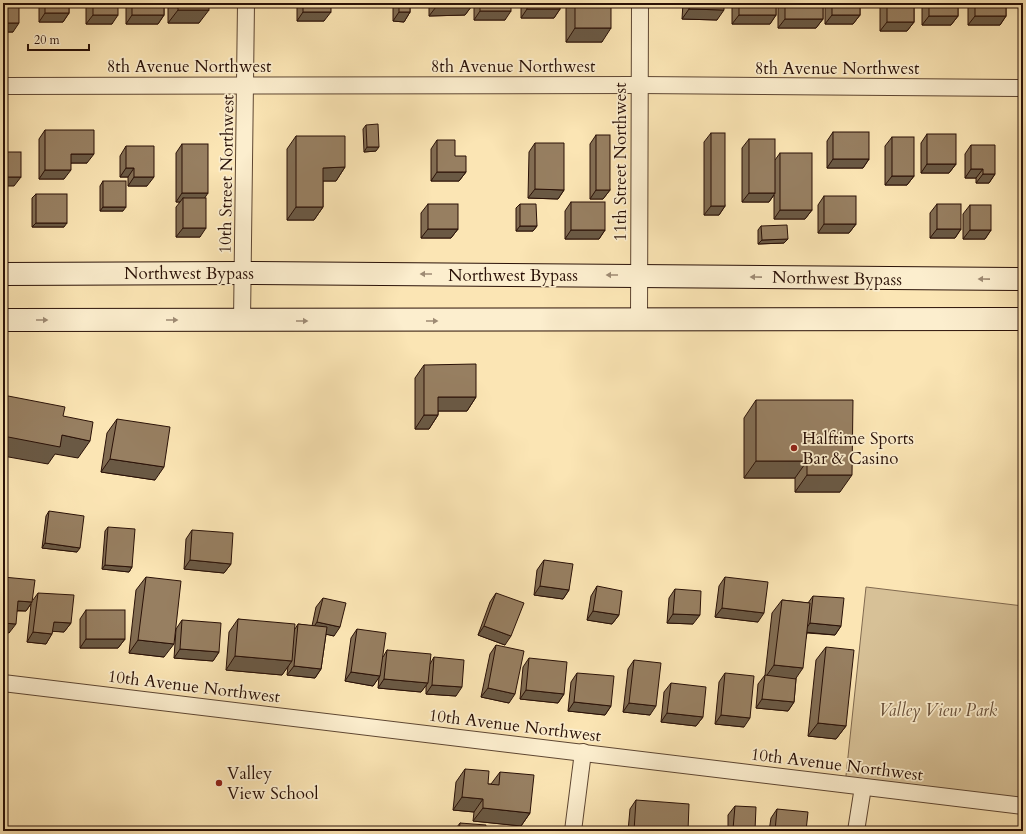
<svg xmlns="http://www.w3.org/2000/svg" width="1026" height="834" viewBox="0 0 1026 834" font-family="Cardo,serif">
	<rect width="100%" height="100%" fill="#fbe5b4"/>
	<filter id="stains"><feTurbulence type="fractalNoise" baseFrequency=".005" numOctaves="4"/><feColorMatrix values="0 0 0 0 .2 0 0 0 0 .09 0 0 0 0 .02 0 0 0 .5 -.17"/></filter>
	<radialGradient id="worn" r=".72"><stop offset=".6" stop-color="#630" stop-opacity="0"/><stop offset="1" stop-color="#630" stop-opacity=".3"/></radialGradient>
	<polygon fill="#d7c197" stroke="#80694f" points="866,587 1023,606 1023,806 845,785"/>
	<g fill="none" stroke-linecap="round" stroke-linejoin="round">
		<defs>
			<g id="street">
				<polyline points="3,86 639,85 1023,88"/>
				<polyline points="242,321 246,3"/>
				<polyline points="639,321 640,3"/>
				<polyline points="3,683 1023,806"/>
				<polyline points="573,831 583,752"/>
				<polyline points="856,831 863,787"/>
			</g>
			<g id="secondary">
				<polyline points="3,274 243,273 1023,279"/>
				<polyline points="3,320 1023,319"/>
			</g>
		</defs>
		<use href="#street" stroke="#5e4632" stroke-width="18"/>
		<use href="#secondary" stroke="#2a1107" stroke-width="24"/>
		<use href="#street" stroke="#fceece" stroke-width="16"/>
		<use href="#secondary" stroke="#fceece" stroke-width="22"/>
	</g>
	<g fill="#826d53" stroke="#2a1107">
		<polygon points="3,3 13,32 3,32"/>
		<polygon points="39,3 69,3 69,13 63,22 39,22"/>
		<polygon points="86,3 118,3 112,24 86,24"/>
		<polygon points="126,3 164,3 164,15 158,24 126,24"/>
		<polygon points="168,3 209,3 199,23 168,23"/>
		<polygon points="297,3 331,3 324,21 297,21"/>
		<polygon points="393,3 410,3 410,12 404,22 393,21"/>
		<polygon points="429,3 474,3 465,15 429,16"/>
		<polygon points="474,3 511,3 505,20 474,20"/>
		<polygon points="521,3 560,3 560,9 554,18 521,18"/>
		<polygon points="566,3 611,3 602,42 566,42"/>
		<polygon points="683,3 724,3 717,20 682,19"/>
		<polygon points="732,3 776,3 776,15 770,24 732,24"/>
		<polygon points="778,3 823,3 823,19 816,28 778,28"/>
		<polygon points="825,3 860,3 860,15 853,24 825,24"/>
		<polygon points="880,3 914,3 914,22 907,31 880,31"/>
		<polygon points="922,3 958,3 958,16 951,25 922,25"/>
		<polygon points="968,3 1006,3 1006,16 1000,25 968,25"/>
		<polygon points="366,125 376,151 364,152 363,129"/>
		<polygon points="45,130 87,163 71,163 64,179 39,179 39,139"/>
		<polygon points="833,132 869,159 863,168 827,168 827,141"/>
		<polygon points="711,133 725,206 719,215 704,215 704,142"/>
		<polygon points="927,134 956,164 949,173 921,173 921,143"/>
		<polygon points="596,135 610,190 603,199 590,199 590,144"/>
		<polygon points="296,136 345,167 336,181 323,181 323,207 314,220 287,220 287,149"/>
		<polygon points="892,137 914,176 907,185 885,185 885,146"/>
		<polygon points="749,139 775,160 780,153 812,210 805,219 774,219 774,195 769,202 742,202 742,148"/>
		<polygon points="437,140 455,156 466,172 459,181 431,181 431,149"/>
		<polygon points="535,143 564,190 558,199 528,198 529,152"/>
		<polygon points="182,144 205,198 200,237 176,237 176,207 180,202 176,202 176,153"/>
		<polygon points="971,145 995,174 989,183 976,183 976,178 965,178 965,154"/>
		<polygon points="126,146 147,186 128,186 128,177 120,177 120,156"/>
		<polygon points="103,181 123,211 100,211 100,186"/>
		<polygon points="36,194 64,227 32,227 32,198"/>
		<polygon points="824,196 856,224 849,233 818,233 818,205"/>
		<polygon points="571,202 605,230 599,239 565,239 565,211"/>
		<polygon points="428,204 458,229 451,238 421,238 421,213"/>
		<polygon points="520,204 537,226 533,231 516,231 516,208"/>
		<polygon points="937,204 961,229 955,238 930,238 930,213"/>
		<polygon points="970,205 991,230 985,239 963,239 963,214"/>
		<polygon points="761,226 788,239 784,243 758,244 758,230"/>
		<polygon points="424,365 476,397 467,411 438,411 438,415 429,429 415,429 415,378"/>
		<polygon points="756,400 840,492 795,492 795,478 744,478 744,418"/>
		<polygon points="117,419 155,480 101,472 107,433"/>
		<polygon points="49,511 77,552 42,548 46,516"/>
		<polygon points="108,527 132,567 129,572 102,569 105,531"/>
		<polygon points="192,530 231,564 224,573 184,569 186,539"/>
		<polygon points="544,560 569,590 563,599 534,595 537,570"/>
		<polygon points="3,577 33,600 38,593 71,623 64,632 53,631 46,644 27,642 31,604 26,611 17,611 9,633"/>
		<polygon points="146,577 164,657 129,653 136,590"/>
		<polygon points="725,577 758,622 715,617 719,586"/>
		<polygon points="597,586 619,615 612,624 587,620 591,596"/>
		<polygon points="675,589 693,624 667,623 669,598"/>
		<polygon points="496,593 505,645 478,635 490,602"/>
		<polygon points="813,596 841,626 835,635 807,633 796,679 794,702 788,711 756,708 758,684 765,675 772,613 782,600 808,603"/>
		<polygon points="323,598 334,636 326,634 321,669 315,678 287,675 288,666 282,675 226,670 229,632 238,619 295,629 298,624 312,626 316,607"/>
		<polygon points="86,610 125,639 118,648 80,648 80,619"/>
		<polygon points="182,620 219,652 213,661 174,658 176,629"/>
		<polygon points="357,629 383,657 387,650 430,664 434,657 456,696 426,694 426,685 421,692 378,688 379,677 373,686 345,681 351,638"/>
		<polygon points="496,645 509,703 481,697 490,654"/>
		<polygon points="826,647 846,726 836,739 808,736 816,660"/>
		<polygon points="529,658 564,694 558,703 520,699 523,667"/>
		<polygon points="634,660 650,715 623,712 628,669"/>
		<polygon points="577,673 611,706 605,715 568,711 571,682"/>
		<polygon points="725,673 744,727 715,724 719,682"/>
		<polygon points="671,683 703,717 696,726 661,722 664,692"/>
		<polygon points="465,769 488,784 491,784 500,772 530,813 521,826 473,821 474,812 453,810 456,782"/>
		<polygon points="636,800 688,831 628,831 630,809"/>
		<polygon points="735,806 755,830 754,831 728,831 728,815"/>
		<polygon points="777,809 806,831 769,831 771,818"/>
		<polygon points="460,823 485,831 454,831"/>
	</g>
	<g fill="#6a5944" stroke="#2a1107">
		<polygon points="439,3 474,3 465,15 429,16"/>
		<polygon points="527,9 560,9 554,18 521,18"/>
		<polygon points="689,9 724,10 717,20 682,19"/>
		<polygon points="178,10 209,10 199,23 168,23"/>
		<polygon points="480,11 511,11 505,20 474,20"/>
		<polygon points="303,12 331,12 324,21 297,21"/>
		<polygon points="399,12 410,12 404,22 393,21"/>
		<polygon points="45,13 69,13 63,22 39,22"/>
		<polygon points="93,15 118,15 112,24 86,24"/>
		<polygon points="132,15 164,15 158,24 126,24"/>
		<polygon points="739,15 776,15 770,24 732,24"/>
		<polygon points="832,15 860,15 853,24 825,24"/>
		<polygon points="929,16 958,16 951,25 922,25"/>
		<polygon points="975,16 1006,16 1000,25 968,25"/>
		<polygon points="785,19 823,19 816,28 778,28"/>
		<polygon points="887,22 914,22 907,31 880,31"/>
		<polygon points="6,23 19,23 13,32 3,32 3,27"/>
		<polygon points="575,28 611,28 602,42 566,42"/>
		<polygon points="367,147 379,147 376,151 364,152"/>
		<polygon points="71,154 94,154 87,163 64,163"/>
		<polygon points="833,159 869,159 863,168 827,168"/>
		<polygon points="927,164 956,164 949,173 921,173"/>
		<polygon points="345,167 336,181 314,181 323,168"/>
		<polygon points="126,168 134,168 128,177 120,177"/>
		<polygon points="971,169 983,169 976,178 965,178"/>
		<polygon points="45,170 71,170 64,179 39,179"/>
		<polygon points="437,172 466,172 459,181 431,181"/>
		<polygon points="983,174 995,174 989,183 976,183"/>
		<polygon points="892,176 914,176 907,185 885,185"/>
		<polygon points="3,177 21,177 14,186 3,186"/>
		<polygon points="134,177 154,177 147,186 128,186"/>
		<polygon points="535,189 564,190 558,199 528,198"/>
		<polygon points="596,190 610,190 603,199 590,199"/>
		<polygon points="182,193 208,193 202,202 183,198 180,202 176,202"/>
		<polygon points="749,193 775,193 769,202 742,202"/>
		<polygon points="711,206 725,206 719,215 704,215"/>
		<polygon points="103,207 126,207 123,211 100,211"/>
		<polygon points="296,207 323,207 314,220 287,220"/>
		<polygon points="780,210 812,210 805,219 774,219"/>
		<polygon points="36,223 67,223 64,227 32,227"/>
		<polygon points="824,224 856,224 849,233 818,233"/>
		<polygon points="520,226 537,226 533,231 516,231"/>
		<polygon points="183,228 206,228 200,237 176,237"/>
		<polygon points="428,229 458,229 451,238 421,238"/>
		<polygon points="937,229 961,229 955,238 930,238"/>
		<polygon points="571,230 605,230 599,239 565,239"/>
		<polygon points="970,230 991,230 985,239 963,239"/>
		<polygon points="788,239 784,243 758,244 762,240"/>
		<polygon points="438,397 476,397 467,411 429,411"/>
		<polygon points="424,415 438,415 429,429 415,429"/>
		<polygon points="62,435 90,441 78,458 55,454 48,464 3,456 3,436"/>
		<polygon points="110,459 164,467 155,480 101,472"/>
		<polygon points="756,461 807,461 795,478 744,478"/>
		<polygon points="807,475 852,475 840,492 795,492"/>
		<polygon points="45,543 80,548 77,552 42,548"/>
		<polygon points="190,560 231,564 224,573 184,569"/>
		<polygon points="105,565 132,567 129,572 102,569"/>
		<polygon points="540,586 569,590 563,599 534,595"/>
		<polygon points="18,601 32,602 26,611 12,610"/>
		<polygon points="722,608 764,613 758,622 715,617"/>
		<polygon points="593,611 619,615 612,624 587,620"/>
		<polygon points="673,614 700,615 693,624 667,623"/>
		<polygon points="54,622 71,623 64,632 47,631"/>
		<polygon points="317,622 340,627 334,636 311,631"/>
		<polygon points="3,623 16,624 9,633 3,632"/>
		<polygon points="810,623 841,626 835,635 804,632"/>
		<polygon points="484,626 511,636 505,645 478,635"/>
		<polygon points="33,632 52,634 46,644 27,642"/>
		<polygon points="86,639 125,639 118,648 80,648"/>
		<polygon points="138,640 174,644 164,657 129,653"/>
		<polygon points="180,649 219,652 213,661 174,658"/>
		<polygon points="235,656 292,661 282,675 226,670"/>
		<polygon points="774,665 803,668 794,681 765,678"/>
		<polygon points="294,666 321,669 315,678 287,675"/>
		<polygon points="351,672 380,676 373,686 345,681"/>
		<polygon points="384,679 428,683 421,692 378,688"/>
		<polygon points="432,685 462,687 456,696 426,694"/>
		<polygon points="488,688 515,694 509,703 481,697"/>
		<polygon points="526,690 564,694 558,703 520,699"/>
		<polygon points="762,699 794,702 788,711 756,708"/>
		<polygon points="574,702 611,706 605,715 568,711"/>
		<polygon points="629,703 656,706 650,715 623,712"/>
		<polygon points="667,713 703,717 696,726 661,722"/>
		<polygon points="721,715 750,718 744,727 715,724"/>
		<polygon points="818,723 846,726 836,739 808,736"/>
		<polygon points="462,797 483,799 474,812 453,810"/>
		<polygon points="483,808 530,813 521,826 473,821"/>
		<polygon points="733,829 755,830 754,831 732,831"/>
	</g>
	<g fill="#977f61" stroke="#2a1107">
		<polygon points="3,3 19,3 19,23 6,23 6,14 3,14"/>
		<rect x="45" y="3" width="24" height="10"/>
		<rect x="93" y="3" width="25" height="12"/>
		<rect x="132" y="3" width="32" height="12"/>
		<rect x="178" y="3" width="31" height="7"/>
		<rect x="303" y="3" width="28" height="9"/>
		<rect x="399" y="3" width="11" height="9"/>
		<rect x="480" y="3" width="31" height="8"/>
		<rect x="527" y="3" width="33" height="6"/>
		<rect x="575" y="3" width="36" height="25"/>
		<polygon points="689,3 724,3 724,10 689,9"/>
		<rect x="739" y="3" width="37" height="12"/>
		<rect x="785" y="3" width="38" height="16"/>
		<rect x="832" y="3" width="28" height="12"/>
		<rect x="887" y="3" width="27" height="19"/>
		<rect x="929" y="3" width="29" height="13"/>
		<rect x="975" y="3" width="31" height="13"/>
		<polygon points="378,124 379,147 367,147 366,125"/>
		<polygon points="45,130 94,130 94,154 71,154 71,170 45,170"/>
		<rect x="833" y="132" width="36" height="27"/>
		<rect x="711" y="133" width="14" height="73"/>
		<rect x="927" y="134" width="29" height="30"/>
		<rect x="596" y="135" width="14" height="55"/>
		<polygon points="296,136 345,136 345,167 323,168 323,207 296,207"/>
		<rect x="892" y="137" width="22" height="39"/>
		<rect x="749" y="139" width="26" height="54"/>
		<polygon points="437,140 455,140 455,156 466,156 466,172 437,172"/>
		<polygon points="535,143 564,143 564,190 535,189"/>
		<rect x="182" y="144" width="26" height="49"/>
		<polygon points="971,145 995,145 995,174 983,174 983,169 971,169"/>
		<polygon points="126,146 154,146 154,177 134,177 134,168 126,168"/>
		<rect x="3" y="152" width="18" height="25"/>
		<rect x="780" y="153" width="32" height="57"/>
		<rect x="103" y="181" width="23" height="26"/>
		<rect x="36" y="194" width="31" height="29"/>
		<rect x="824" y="196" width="32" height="28"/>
		<rect x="183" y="198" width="23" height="30"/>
		<rect x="571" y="202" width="34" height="28"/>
		<rect x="428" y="204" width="30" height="25"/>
		<polygon points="520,204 536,204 537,226 520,226"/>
		<rect x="937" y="204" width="24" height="25"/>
		<rect x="970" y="205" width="21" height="25"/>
		<polygon points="787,225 788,239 762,240 761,226"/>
		<polygon points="476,364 476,397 438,397 438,415 424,415 424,365"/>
		<polygon points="3,395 65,407 63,416 93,422 90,441 62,435 60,447 3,436"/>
		<polygon points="756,400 853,400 852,475 807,475 807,461 756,461"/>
		<polygon points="117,419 170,427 164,467 110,459"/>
		<polygon points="49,511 84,516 80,548 45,543"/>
		<polygon points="108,527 135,529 132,567 105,565"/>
		<polygon points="192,530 233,533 231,564 190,560"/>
		<polygon points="544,560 573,564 569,590 540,586"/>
		<polygon points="3,577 35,580 32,602 18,601 16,624 3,623"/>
		<polygon points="146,577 181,581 174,644 138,640"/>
		<polygon points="725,577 768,582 764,613 722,608"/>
		<polygon points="597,586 622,591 619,615 593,611"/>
		<polygon points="675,589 701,591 700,615 673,614"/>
		<polygon points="38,593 74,595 71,623 54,622 52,634 33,632"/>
		<polygon points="496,593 524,603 511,636 484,626"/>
		<polygon points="813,596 844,598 841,626 810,623"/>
		<polygon points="323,598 346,603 340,627 317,622"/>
		<polygon points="782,600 810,603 803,668 774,665"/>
		<rect x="86" y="610" width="39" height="29"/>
		<polygon points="238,619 295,624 292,661 235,656"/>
		<polygon points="182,620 221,623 219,652 180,649"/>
		<polygon points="298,624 327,627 321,669 294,666"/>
		<polygon points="357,629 386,633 380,676 351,672"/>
		<polygon points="496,645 524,651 515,694 488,688"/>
		<polygon points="826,647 854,650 846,726 818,723"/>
		<polygon points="387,650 431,654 428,683 384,679"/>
		<polygon points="434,657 464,660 462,687 432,685"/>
		<polygon points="529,658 567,662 564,694 526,690"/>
		<polygon points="634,660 661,663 656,706 629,703"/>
		<polygon points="577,673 614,676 611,706 574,702"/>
		<polygon points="725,673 754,676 750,718 721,715"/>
		<polygon points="765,675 796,679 794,702 762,699"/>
		<polygon points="671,683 706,687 703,717 667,713"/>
		<polygon points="465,769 489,771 488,784 499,785 500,772 534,775 530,813 483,808 483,799 462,797"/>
		<polygon points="636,800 689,804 688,831 634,831"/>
		<polygon points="735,806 756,807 755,830 733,829"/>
		<polygon points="777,809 808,812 806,831 775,831"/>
		<polygon points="460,823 486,825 485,831 459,831"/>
		<rect x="912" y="827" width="28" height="4"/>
	</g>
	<defs><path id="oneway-solid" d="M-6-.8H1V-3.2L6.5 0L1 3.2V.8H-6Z"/></defs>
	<g fill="#9e8b74">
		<use href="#oneway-solid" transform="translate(426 274) rotate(-180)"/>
		<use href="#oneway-solid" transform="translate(612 275) rotate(-180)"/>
		<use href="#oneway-solid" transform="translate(756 277) rotate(-179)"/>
		<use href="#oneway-solid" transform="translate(984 279) rotate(-179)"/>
		<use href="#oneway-solid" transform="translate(42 320)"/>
		<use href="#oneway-solid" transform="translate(172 320)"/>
		<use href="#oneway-solid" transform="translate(302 321)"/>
		<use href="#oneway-solid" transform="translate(432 321)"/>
	</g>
	<g fill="#8f2418" stroke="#fceece" stroke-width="1.5">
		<circle cx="794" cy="448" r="4"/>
		<circle cx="219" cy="783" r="4"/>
	</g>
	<g text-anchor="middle" stroke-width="3.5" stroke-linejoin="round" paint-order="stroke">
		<g font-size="17" fill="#2a1107" stroke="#fceece">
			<text x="189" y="72">8th Avenue Northwest</text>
			<text x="513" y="72">8th Avenue Northwest</text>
			<text x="837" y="74">8th Avenue Northwest</text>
			<text transform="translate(620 162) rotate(-90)" y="6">11th Street Northwest</text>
			<text transform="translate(226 174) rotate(-89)" y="6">10th Street Northwest</text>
			<text x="189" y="279">Northwest Bypass</text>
			<text x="513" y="281">Northwest Bypass</text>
			<text transform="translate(837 278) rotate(1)" y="6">Northwest Bypass</text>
			<text transform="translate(194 686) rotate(7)" y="6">10th Avenue Northwest</text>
			<text transform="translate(515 725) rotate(7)" y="6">10th Avenue Northwest</text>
			<text transform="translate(837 764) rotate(7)" y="6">10th Avenue Northwest</text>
		</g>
		<g font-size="17" fill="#2a1107" stroke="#fceece" text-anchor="start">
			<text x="802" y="444">Halftime Sports<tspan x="802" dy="20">Bar &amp; Casino</tspan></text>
			<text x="227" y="779">Valley<tspan x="227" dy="20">View School</tspan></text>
		</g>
		<g font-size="17" font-style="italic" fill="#674f39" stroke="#fceece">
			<text x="938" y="716">Valley View Park</text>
		</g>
	</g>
	<rect width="1026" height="834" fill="none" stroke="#fbe5b4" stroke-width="16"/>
	<rect x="4" y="4" width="1018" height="826" fill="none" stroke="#2a1107" stroke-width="2"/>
	<rect x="8" y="8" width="1010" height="818" fill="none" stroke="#2a1107"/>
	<path d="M28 44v6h61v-6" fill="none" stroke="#2a1107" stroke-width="2"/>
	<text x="34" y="44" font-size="12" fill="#2a1107" stroke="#fceece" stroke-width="3" paint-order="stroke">20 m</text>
	<rect width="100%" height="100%" filter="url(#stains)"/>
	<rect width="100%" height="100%" fill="url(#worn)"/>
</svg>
